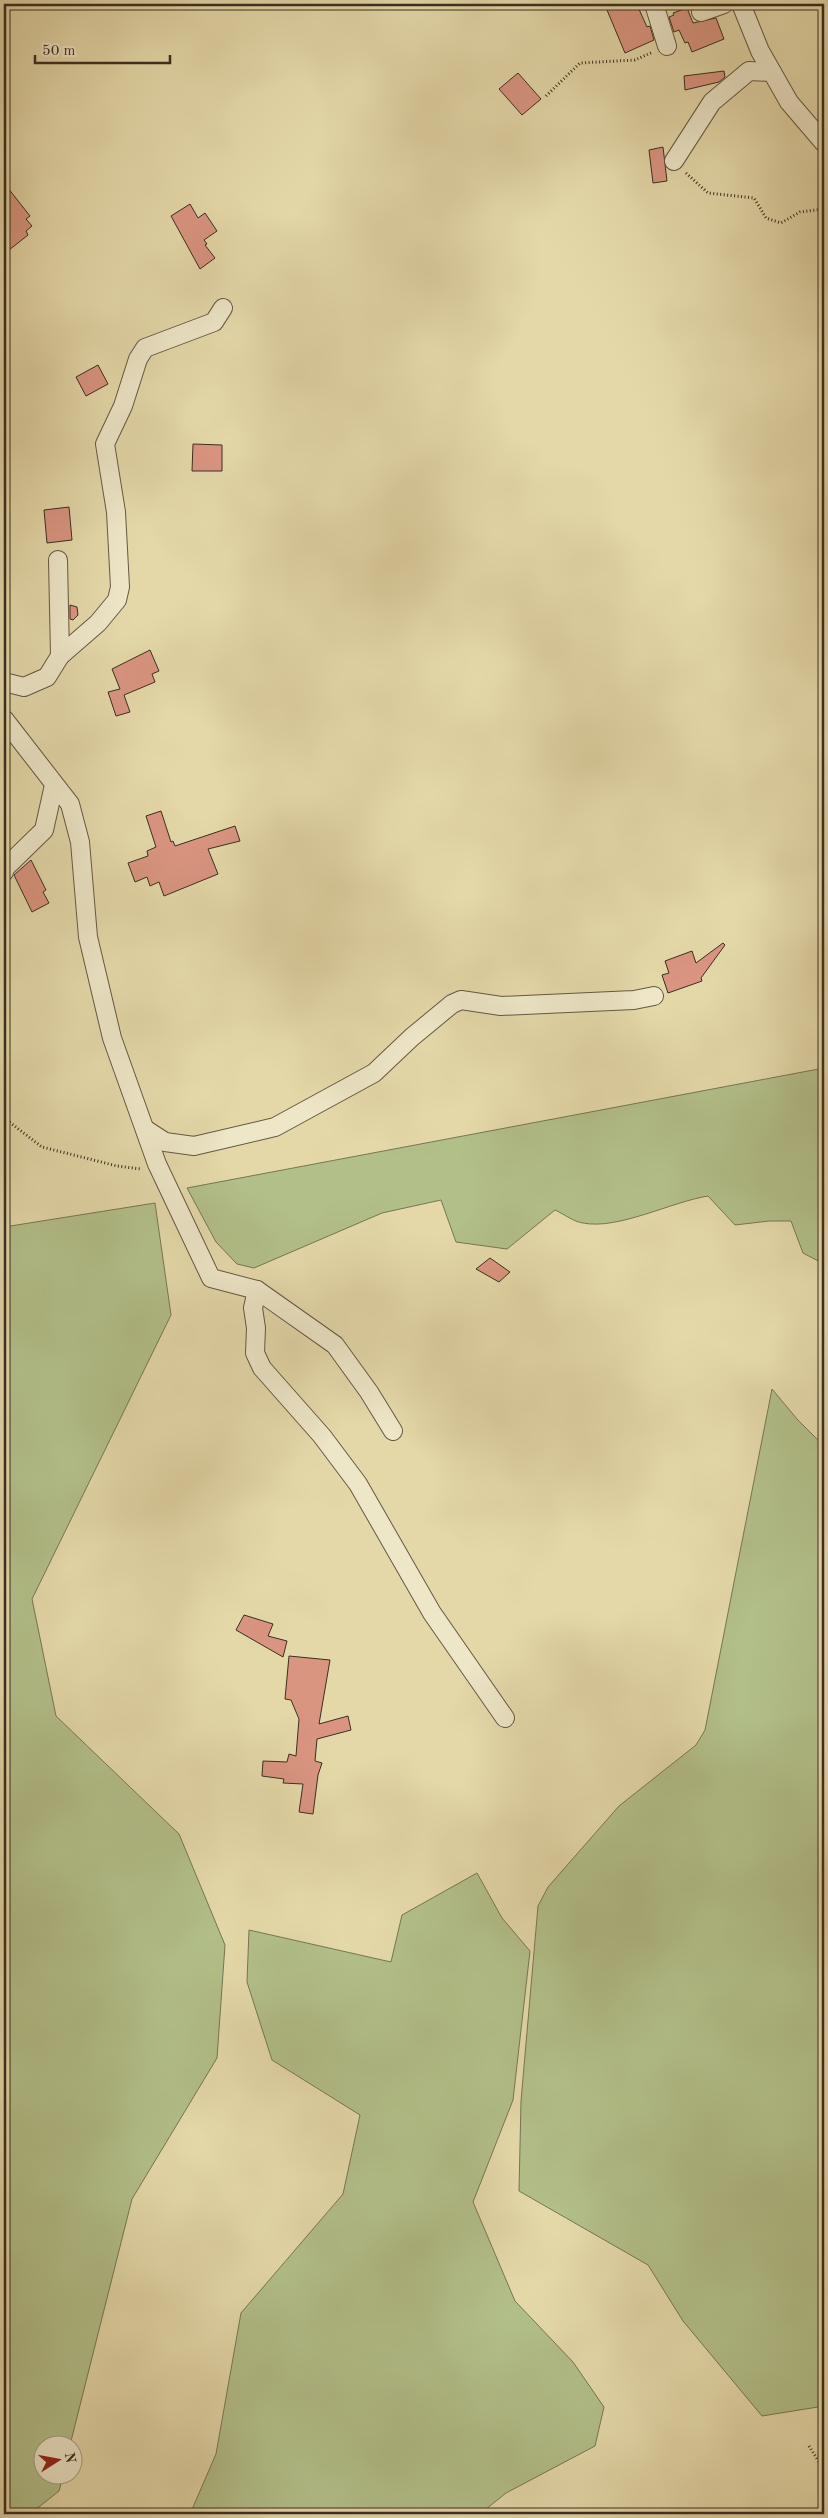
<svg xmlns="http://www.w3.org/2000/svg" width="828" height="2518" viewBox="0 0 828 2518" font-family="'Old Standard TT',serif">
	<rect width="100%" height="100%" fill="#e4d8a9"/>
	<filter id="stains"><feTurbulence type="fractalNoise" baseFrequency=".004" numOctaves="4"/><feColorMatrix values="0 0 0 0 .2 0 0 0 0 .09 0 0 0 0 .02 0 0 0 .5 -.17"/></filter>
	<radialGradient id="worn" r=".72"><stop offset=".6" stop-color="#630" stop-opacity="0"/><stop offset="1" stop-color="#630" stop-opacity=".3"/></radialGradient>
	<g fill="#b2bf89" stroke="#767654">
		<path d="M824,1068V1259L822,1263L803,1253L791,1221H769L735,1225L708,1196C671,1202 618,1230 583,1223C574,1222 564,1214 555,1210L507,1249L456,1242L441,1200L382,1213L254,1268L237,1264L216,1242L187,1188Z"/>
		<polygon points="155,1203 171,1315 32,1599 56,1716 179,1834 225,1945 217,2058 132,2199 70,2445 42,2446 42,2476 63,2476 59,2491 30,2514 4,2514 4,1227"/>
		<polygon points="772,1389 797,1419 824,1446 824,2406 762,2416 683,2321 648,2265 519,2191 521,2101 538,1906 548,1887 619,1806 696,1745 705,1730"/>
		<polygon points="477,1873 502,1918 530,1951 513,2100 473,2202 515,2301 573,2362 604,2407 595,2446 506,2493 480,2514 190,2514 216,2454 241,2313 343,2194 360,2115 272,2060 247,1982 249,1930 391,1962 402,1915"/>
	</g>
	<g fill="#da9581" stroke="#3b2e20">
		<polygon points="621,4 629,4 631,10 638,7 647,27 650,26 654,40 625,53 607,10"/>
		<polygon points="687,8 693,23 716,18 724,39 692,52 688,42 685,43 679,30 674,32 669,17 674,15 673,13"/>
		<polygon points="724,71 725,77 719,82 685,90 684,76"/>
		<polygon points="518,73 541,99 522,115 499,89"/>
		<polygon points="663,147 667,181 653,183 649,150"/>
		<polygon points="4,183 30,216 26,219 32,226 26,231 28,235 4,254"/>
		<polygon points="190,204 198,218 205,213 217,231 204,240 207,244 205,245 215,258 200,269 171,216"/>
		<polygon points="98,365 108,384 86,396 76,377"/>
		<polygon points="193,444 222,445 222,471 192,471"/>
		<polygon points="69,507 72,540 47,543 44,510"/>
		<polygon points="70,605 77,607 78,615 73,620 70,619"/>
		<polygon points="150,650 159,671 152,674 155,682 124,695 130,712 116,716 108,692 120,689 112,669"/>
		<polygon points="161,811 171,842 173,841 175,846 235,826 240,841 208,849 218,874 164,896 159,882 150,886 147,877 135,882 128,863 148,856 147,851 156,847 146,816"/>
		<polygon points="31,860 46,890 43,892 49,903 32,912 14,875"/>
		<polygon points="723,943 725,945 701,978 702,981 668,993 662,975 669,973 665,961 692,951 696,963"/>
		<polygon points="490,1258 510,1272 499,1282 476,1269"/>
		<polygon points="244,1615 273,1624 268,1636 287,1641 283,1657 236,1630"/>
		<polygon points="289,1656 330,1660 319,1724 348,1716 351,1730 317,1739 315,1761 322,1763 318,1775 313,1814 299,1812 303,1784 283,1783 284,1779 262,1776 263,1761 287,1762 289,1754 296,1756 299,1719 291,1700 285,1699"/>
	</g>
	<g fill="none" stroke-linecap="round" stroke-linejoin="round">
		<defs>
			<g id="minor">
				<polyline points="654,4 667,46"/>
				<polyline points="741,4 760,51 789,102 824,143"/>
				<polyline points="701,12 724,4"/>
				<polyline points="674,161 712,102 749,71 772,72"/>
				<polyline points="60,656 98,623 117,600 120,587 116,512 105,444 123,406 138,359 145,348 214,322 223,308"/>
				<polyline points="4,682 24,687 47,677 60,656 58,560"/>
				<polyline points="4,719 70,804 80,842 88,937 112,1038 157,1164 211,1278 257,1290 335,1345 369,1392 393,1431"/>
				<polyline points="4,872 5,868 44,830 54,785"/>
				<polyline points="145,1129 165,1142 194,1146 275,1127 374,1073 412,1037 452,1004 461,1000 501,1006 634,1000 654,996"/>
				<polyline points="257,1290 253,1308 256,1328 255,1353 262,1368 322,1436 358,1484 432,1613 505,1718"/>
			</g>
		</defs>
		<use href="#minor" stroke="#655842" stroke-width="20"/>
		<g stroke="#3b2e20" stroke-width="3" stroke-dasharray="1 2.5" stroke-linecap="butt">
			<polyline points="546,96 580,63 635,60 653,52"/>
			<polyline points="686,173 708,193 754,198 766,218 781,223 800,212 824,209"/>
			<polyline points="4,1118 42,1147 117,1166 141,1169"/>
			<polyline points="809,2446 824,2470"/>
		</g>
		<use href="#minor" stroke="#ede6c7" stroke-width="18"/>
	</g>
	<rect width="828" height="2518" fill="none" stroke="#e4d8a9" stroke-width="20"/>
	<rect x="5" y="5" width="818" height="2508" fill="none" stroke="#3b2e20" stroke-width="2.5"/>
	<rect x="10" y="10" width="808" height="2498" fill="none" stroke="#3b2e20"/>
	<g transform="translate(58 2460) rotate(79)"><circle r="24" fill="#ede6c7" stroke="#a69c84"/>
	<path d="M0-4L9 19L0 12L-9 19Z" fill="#8f2418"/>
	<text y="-8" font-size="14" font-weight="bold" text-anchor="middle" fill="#3b2e20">N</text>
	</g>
	<path d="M35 55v8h135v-8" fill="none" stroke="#3b2e20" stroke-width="2.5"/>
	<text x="42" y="55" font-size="15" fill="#3b2e20" stroke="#ede6c7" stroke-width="4" paint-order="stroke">50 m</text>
	<rect width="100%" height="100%" filter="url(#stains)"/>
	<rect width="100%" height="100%" fill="url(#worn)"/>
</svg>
